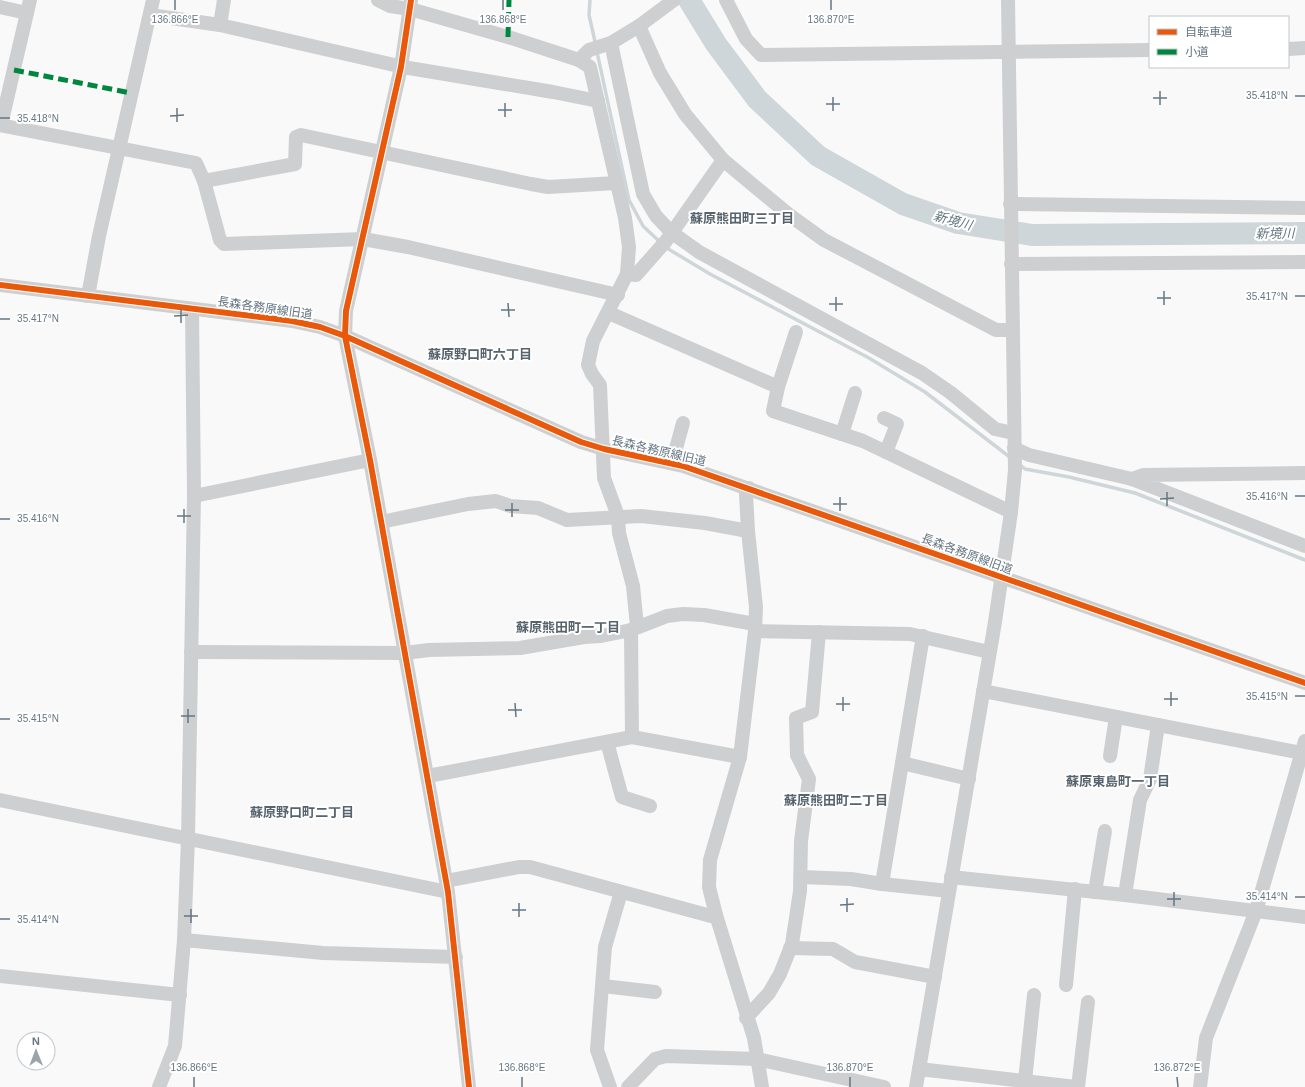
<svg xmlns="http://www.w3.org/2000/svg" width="1305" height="1087" viewBox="0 0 1305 1087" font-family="Helvetica,'Noto Sans JP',sans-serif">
	<rect width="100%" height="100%" fill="#f9f9f9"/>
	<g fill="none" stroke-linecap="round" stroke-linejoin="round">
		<g stroke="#ced6d9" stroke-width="3.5">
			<polyline points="590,0 589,15 596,46"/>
			<polyline points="597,52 629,200 643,226 661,243"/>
			<polyline points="665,247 710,274 869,358 925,392 1011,458"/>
			<polyline points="1019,464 1025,469 1069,477 1135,493 1305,560"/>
		</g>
		<polyline stroke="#ced6d9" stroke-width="22" points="689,0 716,44 757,99 818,156 903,204 958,223 1032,235 1305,233"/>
		<g stroke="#cecfd0" stroke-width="14">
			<polyline points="378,0 390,6 410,9 508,37 579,60 590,67 625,218 629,247 627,274 593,341 588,365 592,374 600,385 604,478 618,516 619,533 633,586 637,626"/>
			<polyline points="411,0 401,67 346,311 345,336 370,460 448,892 469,1087"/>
			<polyline points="726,0 746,39 761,55 1150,50"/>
			<polyline points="0,7 27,13"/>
			<polyline points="150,15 220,25 403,67 553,92 598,101"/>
			<polyline points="220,25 224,0"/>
			<polyline points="639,26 660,73 685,114 723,160 788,214 824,240 996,330 1012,330"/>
			<polyline points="611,43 643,194 656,216 671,232 699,252 922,373 951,393 995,429 1013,433"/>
			<polyline points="1288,49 1305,48"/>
			<polyline points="579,60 589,50 611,43 639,26 674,0"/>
			<polyline points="0,125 196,163 204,181 220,240 224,244 363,239 408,247 618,295"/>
			<polyline points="1,125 30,0"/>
			<polyline points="204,181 295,164 296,137 301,135 531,184 548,187 616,183"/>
			<polyline points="1010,204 1305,208"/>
			<polyline points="1011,264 1305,262"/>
			<polyline points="627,274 636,275 666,241 723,160"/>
			<polyline points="0,285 292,321 320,327 345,336 581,442 604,449 683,466 1305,683"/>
			<polyline points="88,296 99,236 153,0"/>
			<polyline points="609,313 778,387 773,411 863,441 1011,512"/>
			<polyline points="778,387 796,332"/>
			<polyline points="884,418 897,424 886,452"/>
			<polyline points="842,434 855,393"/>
			<polyline points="1014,448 1029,455 1132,479"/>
			<polyline points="672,463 683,423"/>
			<polyline points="1305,473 1143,475 1132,479 1305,546"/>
			<polyline points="749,488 746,494 748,531 756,607 755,631 740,757 710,860 709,887 716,915 754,1038 762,1087"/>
			<polyline points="194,496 370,460"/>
			<polyline points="381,522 468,504 496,501 510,506 538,508 567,520 641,516 705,523 748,531"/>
			<polyline points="631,630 632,737"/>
			<polyline points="755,631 910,634 989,652"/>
			<polyline points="191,652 405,653 429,650 520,648 584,637 601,636 631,630 667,616 683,614 704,615 755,624"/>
			<polyline points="983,691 1302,753"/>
			<polyline points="607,742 622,797 650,806"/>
			<polyline points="1110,756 1116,717"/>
			<polyline points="902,763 969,779"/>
			<polyline points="428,776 632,737 740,757"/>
			<polyline points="0,800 448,892"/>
			<polyline points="801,877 851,879 882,884 949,891"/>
			<polyline points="951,877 1125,895 1305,917"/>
			<polyline points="446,881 519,867 530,867 711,916 716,915"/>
			<polyline points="882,884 923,636"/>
			<polyline points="1095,892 1105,831"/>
			<polyline points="1125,895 1140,800 1150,779 1158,725"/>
			<polyline points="184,940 323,953 456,957"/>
			<polyline points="790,948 833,949 855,962 935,977"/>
			<polyline points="0,976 180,995"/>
			<polyline points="1066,985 1075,889"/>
			<polyline points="603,986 655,992"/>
			<polyline points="746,1018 769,993 780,974 792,944 800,891 801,841 809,779 797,755 796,718 812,712 819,632"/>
			<polyline points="919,1069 1076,1087"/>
			<polyline points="1025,1081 1034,995"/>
			<polyline points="159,1087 175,1046 184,940 188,839 194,496 192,309"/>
			<polyline points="610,1087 597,1050 605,947 621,892"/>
			<polyline points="628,1087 655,1059 666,1056 757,1059 884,1087"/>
			<polyline points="916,1087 995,622 1011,512 1015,470 1008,0"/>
			<polyline points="1078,1087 1088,1002"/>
			<polyline points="1200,1087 1206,1038 1256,911 1305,741"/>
		</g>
		<g stroke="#00873e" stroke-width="5" stroke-dasharray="10 5" stroke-linecap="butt">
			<polyline points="508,37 509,0"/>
			<polyline points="14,70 131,93"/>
		</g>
		<defs>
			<g id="cycleway">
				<polyline points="411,0 401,67 346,311 345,336 370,460 448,892 469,1087"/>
				<polyline points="0,285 292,321 320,327 345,336 581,442 604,449 683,466 1305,683"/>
			</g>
		</defs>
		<use href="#cycleway" stroke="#fff" stroke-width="8"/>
		<use href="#cycleway" stroke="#e8590c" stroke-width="6"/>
	</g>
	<path fill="none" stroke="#657683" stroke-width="1.5" d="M175,0V10M503,0V10M831,0V10M1160,91V105M1295,96H1305M833,97V111M1153,98H1167M505,103V117M826,104H840M177,108V122M498,110H512M170,116L184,115M0,118H10M1164,291V305M1295,296H1305M836,297V311M1157,298H1171M508,303L509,317M829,304H843M181,309V323M501,310H515M174,316L188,315M0,319H10M1167,492V506M1295,496H1305M840,497V511M1160,499L1174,498M512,503V517M833,504H847M184,509V523M505,510H519M177,516H191M0,519H10M1171,692V706M1295,696H1305M843,697V711M1164,699H1178M515,703L516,717M836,704H850M188,709V723M508,710H522M181,716H195M0,719H10M1174,892V906M1295,897H1305M847,898V912M1167,899H1181M519,903V917M840,905L854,904M191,909V923M512,910H526M184,916H198M0,919H10M194,1077V1087M522,1077V1087M850,1077V1087M1177,1077L1178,1087"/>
	<g text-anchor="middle" stroke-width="4" stroke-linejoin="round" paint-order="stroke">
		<g font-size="12" fill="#657683" stroke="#fff">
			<text transform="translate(265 308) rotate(8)" y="4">長森各務原線旧道</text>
			<text transform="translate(659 451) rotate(13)" y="4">長森各務原線旧道</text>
			<text transform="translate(967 554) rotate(20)" y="4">長森各務原線旧道</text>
		</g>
		<g font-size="13" font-weight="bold" fill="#57646e" stroke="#fff">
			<text x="742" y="223">蘇原熊田町三丁目</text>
			<text x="480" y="359">蘇原野口町六丁目</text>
			<text x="568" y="632">蘇原熊田町一丁目</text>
			<text x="1118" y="786">蘇原東島町一丁目</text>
			<text x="836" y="805">蘇原熊田町二丁目</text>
			<text x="302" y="817">蘇原野口町二丁目</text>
		</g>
		<g font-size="13" font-style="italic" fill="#60757c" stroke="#fff">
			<text transform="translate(953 220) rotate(15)" y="5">新境川</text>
			<text transform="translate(1275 233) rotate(-1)" y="5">新境川</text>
		</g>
	</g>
	<g font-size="10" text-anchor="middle" fill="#657683" stroke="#fff" stroke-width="4" stroke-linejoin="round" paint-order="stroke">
		<text x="175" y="23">136.866°E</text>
		<text x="503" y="23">136.868°E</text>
		<text x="831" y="23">136.870°E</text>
		<text x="1267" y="99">35.418°N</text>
		<text x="38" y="122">35.418°N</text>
		<text x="1267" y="300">35.417°N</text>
		<text x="38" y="322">35.417°N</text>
		<text x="1267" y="500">35.416°N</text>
		<text x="38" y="522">35.416°N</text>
		<text x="1267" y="700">35.415°N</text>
		<text x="38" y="722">35.415°N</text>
		<text x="1267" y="900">35.414°N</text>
		<text x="38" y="923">35.414°N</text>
		<text x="194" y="1071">136.866°E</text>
		<text x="522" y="1071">136.868°E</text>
		<text x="850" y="1071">136.870°E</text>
		<text x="1177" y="1071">136.872°E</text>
	</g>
	<rect x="1149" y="16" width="140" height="52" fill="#ffffff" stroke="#c1c8cd"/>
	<rect x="1157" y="29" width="20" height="6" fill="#e8590c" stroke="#c1c8cd"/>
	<text x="1185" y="36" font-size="12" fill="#657683">自転車道</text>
	<rect x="1157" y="49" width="20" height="6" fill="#00873e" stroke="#c1c8cd"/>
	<text x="1185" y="56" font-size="12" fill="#657683">小道</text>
	<g transform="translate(36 1051) rotate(359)"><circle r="19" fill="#ffffff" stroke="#c1c8cd"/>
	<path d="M0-3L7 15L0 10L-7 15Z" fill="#99a4ac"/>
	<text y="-6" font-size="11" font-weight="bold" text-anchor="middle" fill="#657683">N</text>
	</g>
</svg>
